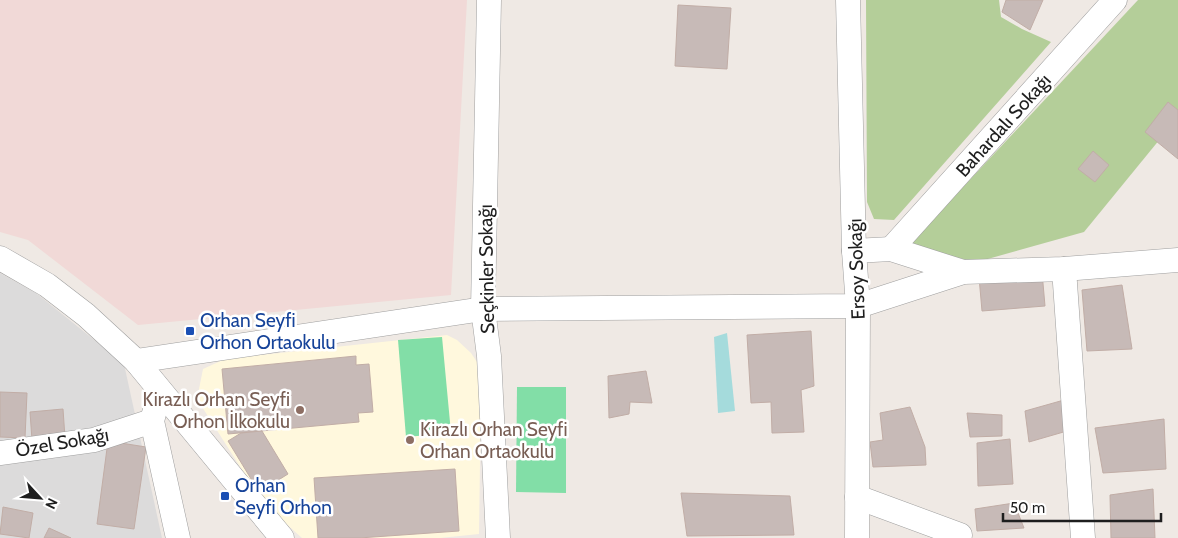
<svg xmlns="http://www.w3.org/2000/svg" width="1178" height="538" viewBox="0 0 1178 538" font-family="Cabin,sans-serif">
	<rect width="100%" height="100%" fill="#efe9e4"/>
	<polygon fill="#dcdbdb" points="0,273 36,293 124,364 162,538 0,538"/>
	<polygon fill="#fff8dd" points="447,335 457,340 471,353 479,365 481,394 479,534 440,538 302,538 272,511 253,487 197,399 203,369 225,359"/>
	<polygon fill="#f1d9d7" points="0,0 467,0 451,295 138,325 28,240 0,232"/>
	<g fill="#b4ce99">
		<polygon points="866,0 999,0 1001,17 1022,29 1051,42 894,220 874,219 867,202"/>
		<polygon points="1138,0 1178,0 1178,117 1084,232 977,262 907,247"/>
	</g>
	<g fill="#82dea7">
		<polygon points="442,337 451,433 406,437 398,340"/>
		<polygon points="517,387 566,387 566,493 516,492"/>
	</g>
	<polygon fill="#a5dbdc" points="727,333 735,411 718,413 714,337"/>
	<g fill="#c7bab7" stroke="#c1ada6">
		<polygon points="1006,0 1043,0 1030,30 1002,12"/>
		<polygon points="678,5 731,8 727,69 675,66"/>
		<polygon points="1168,102 1178,110 1178,159 1145,132"/>
		<polygon points="1093,151 1109,165 1095,182 1078,169"/>
		<polygon points="1042,272 1045,306 982,311 979,277"/>
		<polygon points="1122,285 1132,349 1087,351 1082,290"/>
		<polygon points="811,331 814,386 801,390 804,432 772,433 771,402 751,403 747,335"/>
		<polygon points="356,356 356,365 369,364 373,412 358,413 359,422 228,434 222,369"/>
		<polygon points="646,371 652,403 630,402 629,414 609,418 608,376"/>
		<polygon points="0,392 27,393 25,438 0,437"/>
		<polygon points="1064,400 1067,431 1029,442 1025,411"/>
		<polygon points="910,407 925,447 926,465 873,467 870,442 883,440 880,413"/>
		<polygon points="63,409 65,438 32,440 30,412"/>
		<polygon points="967,413 1002,415 1002,436 970,437"/>
		<polygon points="1164,419 1166,469 1103,473 1095,428"/>
		<polygon points="262,431 288,474 259,492 228,441 241,433"/>
		<polygon points="1010,439 1013,484 978,486 977,443"/>
		<polygon points="108,441 146,447 134,529 97,524"/>
		<polygon points="455,469 459,531 359,538 318,538 314,478"/>
		<polygon points="1153,489 1155,538 1111,538 1110,495"/>
		<polygon points="681,493 790,496 794,535 687,536"/>
		<polygon points="1014,503 1024,528 977,531 975,509"/>
		<polygon points="3,507 33,513 29,538 0,534"/>
		<polygon points="49,528 71,538 44,538"/>
	</g>
	<g fill="none" stroke-linecap="round" stroke-linejoin="round">
		<defs>
			<g id="minor">
				<polyline points="489,0 483,309 489,356 498,538"/>
				<polyline points="848,0 854,251 858,306 857,538"/>
				<polyline points="891,249 1115,0"/>
				<polyline points="854,251 891,249 963,272"/>
				<polyline points="0,258 47,285 86,315 136,361 282,538"/>
				<polyline points="1064,269 1083,538"/>
				<polyline points="136,361 483,309 858,306 963,272 1064,269 1178,260"/>
				<polyline points="156,406 152,421 178,538"/>
				<polyline points="0,453 94,440 152,421"/>
				<polyline points="857,497 960,535"/>
			</g>
		</defs>
		<use href="#minor" stroke="#9f9f9f" stroke-width="25"/>
		<use href="#minor" stroke="#fff" stroke-width="24"/>
	</g>
	<g fill="#1a4fb4" stroke="#fff" stroke-width="2">
		<rect x="185" y="326" width="10" height="10" rx="2.5"/>
		<rect x="220" y="491" width="10" height="10" rx="2.5"/>
	</g>
	<g fill="#8d6e63" stroke="#fff" stroke-width="2">
		<circle cx="300" cy="410" r="5"/>
		<circle cx="410" cy="440" r="5"/>
	</g>
	<g text-anchor="middle" stroke-width="5" stroke-linejoin="round" paint-order="stroke">
		<g font-size="19" fill="#1e1e1e" stroke="#fff">
			<text transform="translate(1003 125) rotate(-48)" y="7">Bahardalı Sokağı</text>
			<text transform="translate(486 269) rotate(-91)" y="7">Seçkinler Sokağı</text>
			<text transform="translate(856 269) rotate(-92)" y="7">Ersoy Sokağı</text>
			<text transform="translate(62 442) rotate(-10)" y="7">Özel Sokağı</text>
		</g>
		<g font-size="19" fill="#164399" stroke="#fff" text-anchor="start">
			<text x="200" y="327">Orhan Seyfi<tspan x="200" dy="22">Orhon Ortaokulu</tspan></text>
			<text x="235" y="492">Orhan<tspan x="235" dy="22">Seyfi Orhon</tspan></text>
		</g>
		<g font-size="19" fill="#785e54" stroke="#fff" text-anchor="end">
			<text x="290" y="406">Kirazlı Orhan Seyfi<tspan x="290" dy="22">Orhon İlkokulu</tspan></text>
			<text x="420" y="436" text-anchor="start">Kirazlı Orhan Seyfi<tspan x="420" dy="22">Orhan Ortaokulu</tspan></text>
		</g>
	</g>
	<g transform="translate(40 498) rotate(116)" stroke="#ffffff" stroke-width="4" paint-order="stroke">
	<path d="M0-4L9 19L0 12L-9 19Z" fill="#1e1e1e"/>
	<text y="-8" font-size="14" font-weight="bold" text-anchor="middle" fill="#1e1e1e">N</text>
	</g>
	<path d="M1003 513v8h158v-8" fill="none" stroke="#1e1e1e" stroke-width="2.5"/>
	<text x="1010" y="513" font-size="15" fill="#1e1e1e" stroke="#ffffff" stroke-width="4" paint-order="stroke">50 m</text>
</svg>
